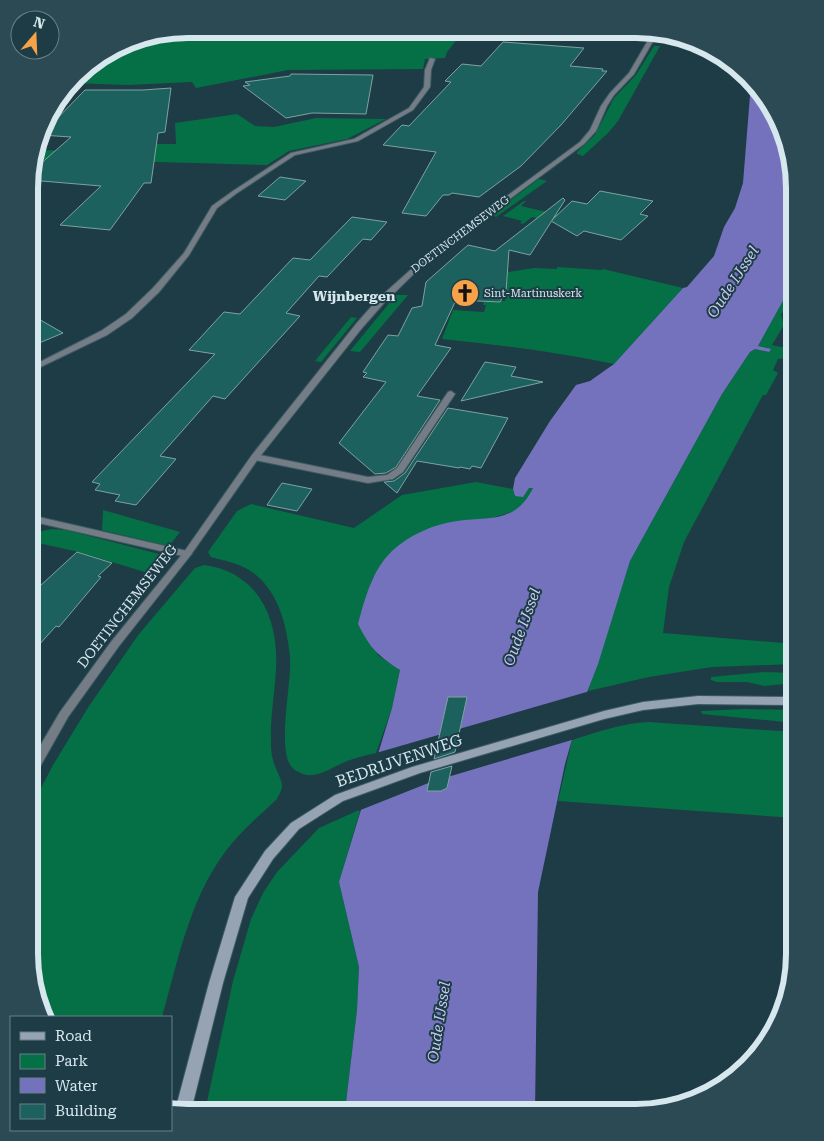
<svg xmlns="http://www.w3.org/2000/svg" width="824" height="1141" viewBox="0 0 824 1141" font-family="'Roboto Serif',serif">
	<rect width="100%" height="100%" fill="#1d3c46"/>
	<g fill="#057045">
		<polygon points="187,29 456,30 463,32 447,52 445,58 425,59 423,69 288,70 196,88 192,82 128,85 70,83 83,68 136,37"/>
		<polygon points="654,46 660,46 618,121 608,133 583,156 577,154 577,152 595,135 614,98 636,75"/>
		<polygon points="237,114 255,126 274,127 316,118 386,119 347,139 289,151 267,165 50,159 32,160 36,150 119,152 144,144 176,144 175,123"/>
		<polygon points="539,179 547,181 496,217 492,214"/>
		<polygon points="524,201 526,201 521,206 573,218 564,225 532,217 523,224 520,223 522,221 503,216"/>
		<path d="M557,267L601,270L603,269L683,288L614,364C557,352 500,345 442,339L453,310L484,312L486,305H483L484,301H505L508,272L534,268L557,269Z"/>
		<polygon points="795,279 795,288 781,315 784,325 772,345 795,350 795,357 778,359 773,370 778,373 766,395 763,395 759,402 684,542 669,587 663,633 795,644 795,664 712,667 649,677 588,691 630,561 722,394 750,352 755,349 769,352 758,346"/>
		<polygon points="396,295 408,295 360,352 350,351"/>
		<polygon points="351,317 357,318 321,362 315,361"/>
		<path d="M476,482L513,489L515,496L529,488H533L528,498L518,510L489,519L373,577L358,624L379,656L400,670L392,708L376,753C367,755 358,757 350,760C337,764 321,777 307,775C302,774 294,771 291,766C277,748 292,682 290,657C287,628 280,595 256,575C243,564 226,561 211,557L208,552L237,511L251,504L354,528L402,495Z"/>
		<polygon points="103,510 180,532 169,546 102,530"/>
		<polygon points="52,529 66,530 163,555 148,573 79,552 29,541 42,531"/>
		<path d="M204,565C258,572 279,618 276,669C275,692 270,717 271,741C271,747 271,754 273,760C275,768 281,777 282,785C282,790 279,795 277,799C262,813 246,827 233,842C191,891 179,957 162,1017H44L29,954V811L53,765L89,706L139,634L195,568Z"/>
		<polygon points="764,672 795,673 795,683 764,686 747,682 717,682 711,680 711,677"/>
		<polygon points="745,709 795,710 795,723 702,714 701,711"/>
		<path d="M649,722L795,732V818L558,801L572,740C597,732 623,723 649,722Z"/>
		<polygon points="359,810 360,811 339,882 359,967 357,1010 345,1111 205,1111 233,981 251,919 263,893 277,872 319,828"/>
	</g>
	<path fill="#7472bc" d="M751,83L779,117L795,187V279L758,346L771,349L769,352L755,349L750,352L722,394L630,561L598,664L581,708L565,764L538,892L535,1112L345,1111L357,1010L359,967L339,882L392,708L400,670C378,656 370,648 358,624C365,599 372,570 392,551C409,535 434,524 457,521C490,517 516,523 533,488H529L523,497L515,496L513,489L515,478L550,421L576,385L590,381L614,364L683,288L687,287L714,256L724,227L735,208L743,183Z"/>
	<polygon fill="#1d3c46" points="590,691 575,739 431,782 358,811 376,753"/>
	<g fill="#1c615d" stroke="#7ea39f">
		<polygon points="503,42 584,48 570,66 603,69 602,71 607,71 561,125 521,166 479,197 452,193 449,195 443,195 426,216 402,213 436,152 383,145 402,125 409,126 451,82 445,81 462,64 481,66"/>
		<polygon points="291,74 373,75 366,114 312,113 286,118 243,86 250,85 245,82 290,76"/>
		<polygon points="171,88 165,132 158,133 151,183 144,183 110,230 60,225 101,186 30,180 30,173 71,137 41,135 85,90 143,90"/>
		<polygon points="280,177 306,181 285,200 258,196"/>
		<polygon points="600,191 653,201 640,214 648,216 621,240 584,231 577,236 551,221 572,201 587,204"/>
		<polygon points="563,198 565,200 530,255 509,250 506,292 500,302 456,300 435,345 451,348 417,396 440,400 396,467 386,473 375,474 339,443 386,382 363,377 367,373 363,372 388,335 398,336 412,308 422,306 426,282 468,245 495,251"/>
		<polygon points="352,217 387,222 371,240 363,239 327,277 319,276 287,312 286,313 300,316 225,399 213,396 160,456 176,459 136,505 115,501 120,495 95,490 100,484 92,482 215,354 189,350 224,312 240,314 293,258 310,260"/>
		<polygon points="30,314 63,333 39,343 30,337"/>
		<polygon points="485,362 516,367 511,376 543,382 461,401"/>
		<polygon points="448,408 508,418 481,468 472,466 470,469 460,467 459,468 417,461 397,493 384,482 394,481 405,473"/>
		<polygon points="282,483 312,489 297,511 267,505"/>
		<polygon points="77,552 112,563 98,576 101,577 59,627 56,626 29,656 29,584 40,586"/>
		<polygon points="448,697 467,697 455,752 434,759"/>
		<polygon points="452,766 447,788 441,791 427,791 431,772"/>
	</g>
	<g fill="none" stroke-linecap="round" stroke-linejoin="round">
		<defs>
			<g id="minor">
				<polygon points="513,30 651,38 653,39 651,40 515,31"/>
				<polygon points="430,58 435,59 431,70 430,87 413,110 358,141 295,155 237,193 217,208 189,255 159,292 132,318 107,335 30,372 30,367 101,331 126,314 153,288 184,253 212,206 233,191 291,153 354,139 409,108 424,87 425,70"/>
				<polygon points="451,391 455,394 403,472 393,479 368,483 255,460 251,457 255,454 368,477 387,475 397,468 448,392"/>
				<polygon points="30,515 187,551 192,554 187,557 30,521"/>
			</g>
			<polygon id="tertiary" points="654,30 659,31 634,74 614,95 607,106 596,131 584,144 430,258 384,303 362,328 258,459 190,556 119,646 68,717 33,779 29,780 29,765 60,712 111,642 184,552 252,455 356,324 378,299 426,256 580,142 590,130 601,106 610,93 629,73"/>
			<polygon id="secondary" points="698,696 795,697 795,705 698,704 643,710 604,719 420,773 343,801 299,829 273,859 248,898 223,983 191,1111 175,1111 209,983 235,897 265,851 291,823 335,795 412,767 604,711 643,702"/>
		</defs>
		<use href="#minor" stroke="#3e5b64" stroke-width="2"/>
		<use href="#tertiary" stroke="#3e5b64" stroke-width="2"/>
		<use href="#secondary" stroke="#3e5b64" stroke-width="2"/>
		<use href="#minor" fill="#747c86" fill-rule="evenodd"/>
		<use href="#tertiary" fill="#747c86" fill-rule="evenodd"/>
		<use href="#secondary" fill="#95a3b2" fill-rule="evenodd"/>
	</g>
	<defs>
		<symbol id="church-disc" viewBox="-11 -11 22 22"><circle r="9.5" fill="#f7a149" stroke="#1d3c46"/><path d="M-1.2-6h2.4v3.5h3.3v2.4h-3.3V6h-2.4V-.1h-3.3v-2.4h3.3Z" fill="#111"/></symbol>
	</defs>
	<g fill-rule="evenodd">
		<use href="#church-disc" x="449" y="277" width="32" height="32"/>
	</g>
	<g text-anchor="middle" stroke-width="4" stroke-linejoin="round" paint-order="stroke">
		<g font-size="11" fill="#d6e7ed" stroke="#1d3c46">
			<text transform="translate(460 234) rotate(-37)" y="4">DOETINCHEMSEWEG</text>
		</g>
		<g font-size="11" fill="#d6e7ed" stroke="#1d3c46" text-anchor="start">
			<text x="484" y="297">Sint-Martinuskerk</text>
		</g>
		<g font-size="14" font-weight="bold" fill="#d6e7ed" stroke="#1d3c46">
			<text x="354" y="301">Wijnbergen</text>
		</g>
		<g font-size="14" fill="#d6e7ed" stroke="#1d3c46">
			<text transform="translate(127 606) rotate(-52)" y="5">DOETINCHEMSEWEG</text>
		</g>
		<g font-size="15" font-style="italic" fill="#c8caf2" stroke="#1d3c46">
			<text transform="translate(733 282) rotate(-57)" y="5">Oude IJssel</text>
			<text transform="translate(522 627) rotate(-70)" y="5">Oude IJssel</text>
			<text transform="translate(439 1022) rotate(-81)" y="5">Oude IJssel</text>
		</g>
		<g font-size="16" fill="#d6e7ed" stroke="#1d3c46">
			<text transform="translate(399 760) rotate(-19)" y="6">BEDRIJVENWEG</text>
		</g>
	</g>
	<path d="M0 0H824V1141H0ZM188 38H636A150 150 0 0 1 786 188V954A150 150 0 0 1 636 1104H188A150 150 0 0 1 38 954V188A150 150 0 0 1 188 38Z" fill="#2c4a53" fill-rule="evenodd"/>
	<path fill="none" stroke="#d6e7ed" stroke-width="6" d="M188 38H636A150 150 0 0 1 786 188V954A150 150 0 0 1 636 1104H188A150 150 0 0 1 38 954V188A150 150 0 0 1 188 38Z"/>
	<rect x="10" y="1016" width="162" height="115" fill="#1d3c46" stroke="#678089"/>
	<rect x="20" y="1032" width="25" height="8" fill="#95a3b2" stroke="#678089"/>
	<text x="55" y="1041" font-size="15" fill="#d6e7ed">Road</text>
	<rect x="20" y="1054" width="25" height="15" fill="#057045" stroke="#678089"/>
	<text x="55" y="1066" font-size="15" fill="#d6e7ed">Park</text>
	<rect x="20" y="1078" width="25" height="15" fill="#7472bc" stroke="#678089"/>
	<text x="55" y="1091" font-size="15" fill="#d6e7ed">Water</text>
	<rect x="20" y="1104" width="25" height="15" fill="#1c615d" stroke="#678089"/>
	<text x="55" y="1116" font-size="15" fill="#d6e7ed">Building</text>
	<g transform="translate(35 35) rotate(19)"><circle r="24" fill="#1d3c46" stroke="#678089"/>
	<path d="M0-4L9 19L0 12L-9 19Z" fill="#f7a149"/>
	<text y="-8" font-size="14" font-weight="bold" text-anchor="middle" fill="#d6e7ed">N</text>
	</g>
</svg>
